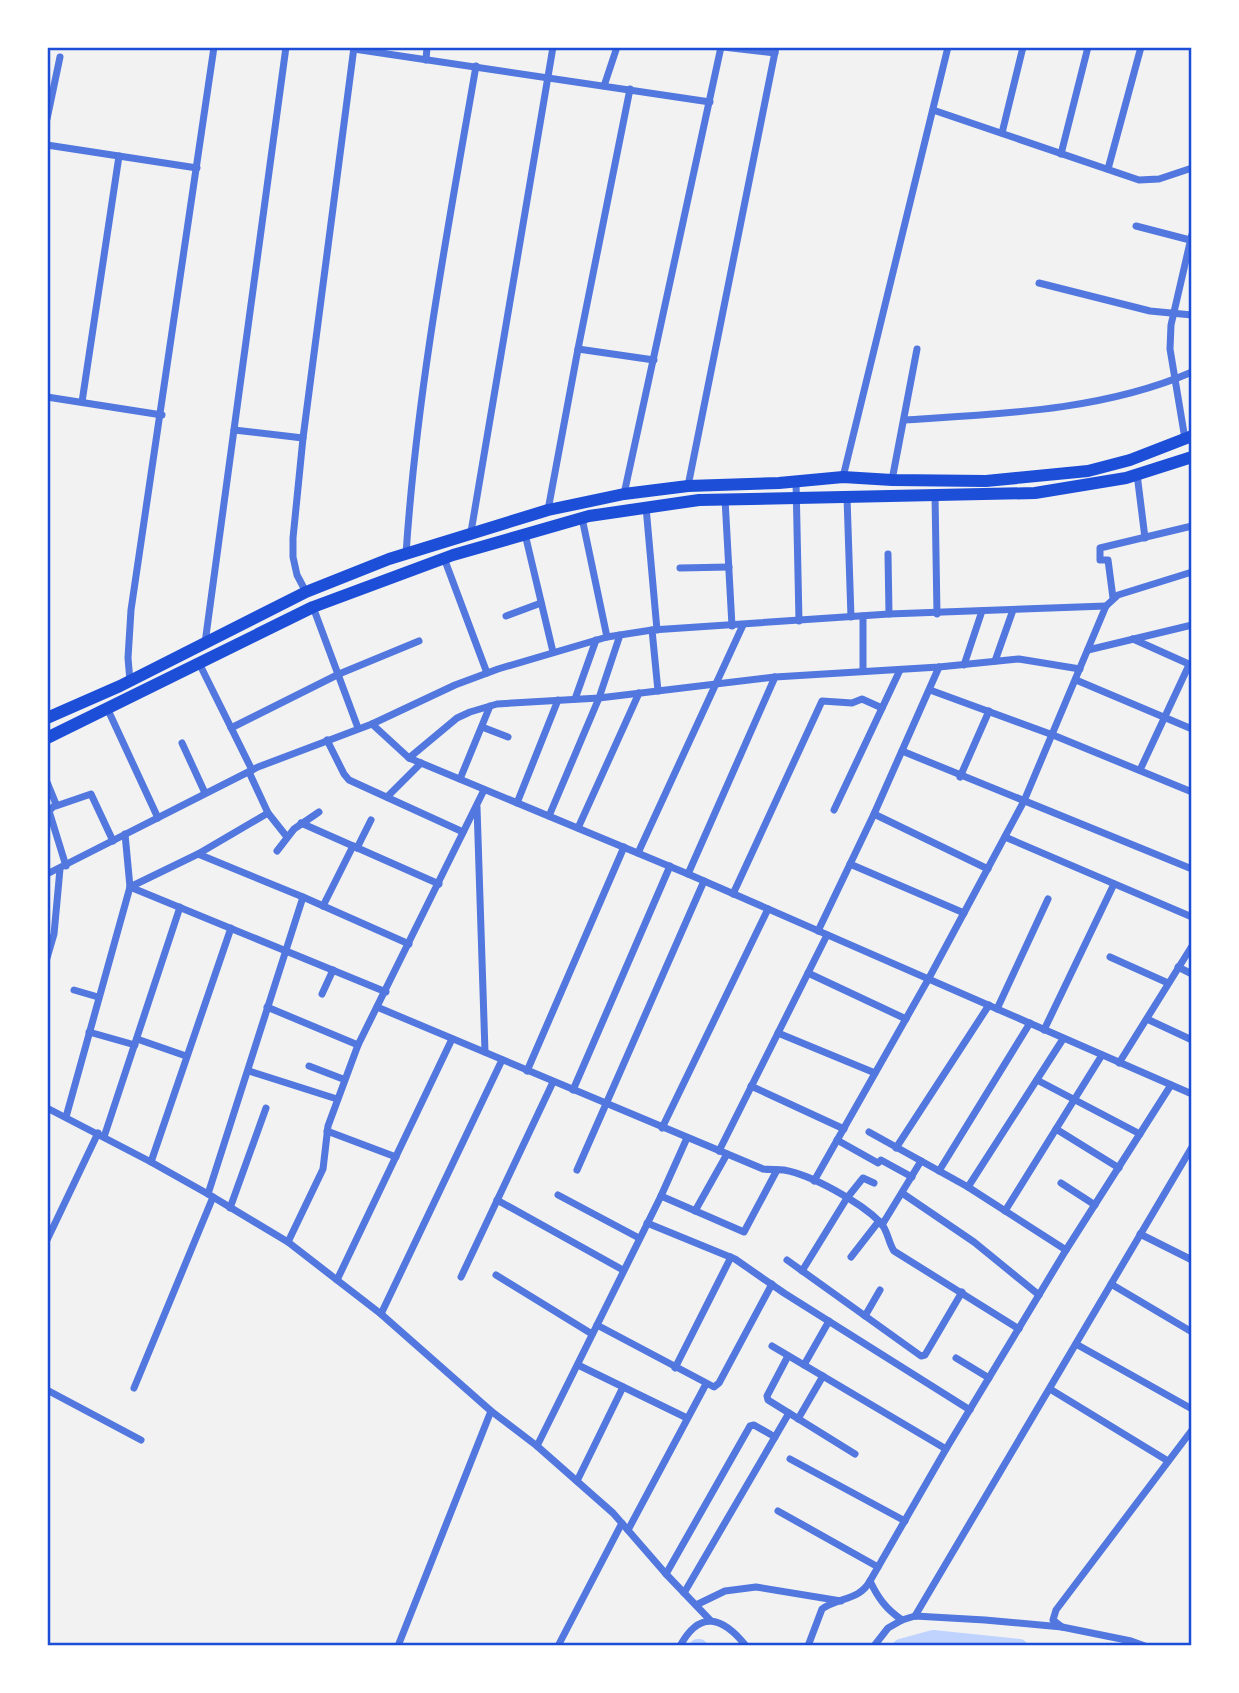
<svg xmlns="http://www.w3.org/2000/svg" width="1239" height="1693" viewBox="0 0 1239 1693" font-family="'Source Serif 4',serif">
	<rect width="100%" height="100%" fill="#f2f2f2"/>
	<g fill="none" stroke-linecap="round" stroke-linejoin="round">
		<g stroke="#bfd3fe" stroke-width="14">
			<polyline points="697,1646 700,1646"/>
			<polyline points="900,1646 933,1637 1020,1646"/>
		</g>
		<g stroke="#5277de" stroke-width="7">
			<polyline points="723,47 775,53"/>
			<polyline points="354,49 710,102"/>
			<polyline points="426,60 427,47"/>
			<polyline points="604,86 617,47"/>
			<polyline points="933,110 1139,180 1159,179 1192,168"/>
			<polyline points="47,119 60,57"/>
			<polyline points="1002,133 1023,47"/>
			<polyline points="47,145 197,168"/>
			<polyline points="1061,154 1088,47"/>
			<polyline points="1108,169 1141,47"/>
			<polyline points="1136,226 1190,240"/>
			<polyline points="1039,283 1150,311 1192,315"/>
			<polyline points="578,349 654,360"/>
			<polyline points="47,397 162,415"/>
			<polyline points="82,402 119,156"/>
			<path d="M904,420C999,414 1102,411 1192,372"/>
			<polyline points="234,430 303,438"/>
			<polyline points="1185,439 1170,349 1171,325 1192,234"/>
			<polyline points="1137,474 1145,538"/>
			<polyline points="843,477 948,47"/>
			<polyline points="892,480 917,349"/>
			<polyline points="796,481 799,621"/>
			<polyline points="688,486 776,47"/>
			<polyline points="624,494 721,47"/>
			<polyline points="935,495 937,614"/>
			<polyline points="847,497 851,617"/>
			<polyline points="725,499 732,626"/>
			<polyline points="646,507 657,630"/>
			<polyline points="548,510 578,349 630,89"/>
			<polyline points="582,518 607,637"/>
			<polyline points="471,532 553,47"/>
			<polyline points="525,534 553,652"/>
			<path d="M406,554C417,390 448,228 476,66"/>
			<polyline points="888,554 889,614"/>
			<polyline points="444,558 487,673"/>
			<polyline points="680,568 729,567"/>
			<polyline points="306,592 297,575 293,557 293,538 303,438 354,47"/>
			<polyline points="1113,598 1108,560 1100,560 1100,548 1192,526"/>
			<polyline points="313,607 358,728"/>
			<polyline points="506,616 541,603"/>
			<polyline points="652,630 658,691"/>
			<polyline points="1133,639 1191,665"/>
			<polyline points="205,643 286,47"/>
			<polyline points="1088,650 1192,625"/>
			<polyline points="995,661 1013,610"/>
			<polyline points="199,663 252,770"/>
			<polyline points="964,665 982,611"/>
			<polyline points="863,671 863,616"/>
			<polyline points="1076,680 1192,729"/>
			<polyline points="130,681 128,658 131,610 214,47"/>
			<polyline points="930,690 1053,735 1192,792"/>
			<polyline points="575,699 596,640"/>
			<polyline points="108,710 158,818"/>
			<polyline points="372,724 409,758 688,874 1192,1094"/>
			<polyline points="482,727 508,737"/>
			<polyline points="231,728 339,674 419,641"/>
			<polyline points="327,740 344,774 349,780 463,832"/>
			<polyline points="182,743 205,793"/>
			<polyline points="902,751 1192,869"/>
			<polyline points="409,758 457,718 470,712 497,704 599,698 775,677 939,667 1019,659 1080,669"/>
			<polyline points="1140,770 1189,665"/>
			<polyline points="249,772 268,813 287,837"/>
			<polyline points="960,777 989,711"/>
			<polyline points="460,779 490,706"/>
			<polyline points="47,782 56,804 49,811 66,866"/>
			<polyline points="387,797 421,763"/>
			<polyline points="517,803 558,700"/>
			<polyline points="56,806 91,794 113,841"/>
			<polyline points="477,807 485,1052"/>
			<polyline points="834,810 900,670"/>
			<polyline points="268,813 198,854 130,887 386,992"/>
			<polyline points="874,814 988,869"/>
			<polyline points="549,816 599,698 620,635"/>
			<polyline points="301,823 439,884"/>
			<polyline points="578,828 639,693"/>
			<polyline points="1005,837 1192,917"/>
			<polyline points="357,848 371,820"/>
			<polyline points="277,851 294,829 319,812"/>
			<polyline points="638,853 743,625"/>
			<polyline points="198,854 303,897 409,944"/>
			<polyline points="850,864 964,913"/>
			<polyline points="47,874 258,767 372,724 455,685 498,669 607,637 652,630 889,614 1106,606"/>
			<polyline points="688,874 775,677"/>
			<polyline points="733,894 822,701 852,703 862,699 882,708"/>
			<polyline points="323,906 353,846"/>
			<polyline points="818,931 874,814 939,667"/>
			<polyline points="1110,957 1168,983"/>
			<polyline points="47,958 54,934 60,869"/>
			<polyline points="1178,967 1192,974"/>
			<polyline points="808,973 906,1019"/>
			<polyline points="74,990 98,997"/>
			<polyline points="322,994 333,970"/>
			<polyline points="267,1007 358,1045"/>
			<path d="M377,1007L763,1169C770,1170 777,1169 784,1170C812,1175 860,1202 880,1222C888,1230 888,1242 894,1251L1019,1329"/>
			<polyline points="997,1009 1048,899"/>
			<polyline points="1147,1019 1192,1040"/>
			<polyline points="1044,1030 1114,884"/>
			<polyline points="89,1032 135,1045"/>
			<polyline points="778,1033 875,1073"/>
			<polyline points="137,1039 186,1056"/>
			<polyline points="1119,1063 1192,946"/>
			<polyline points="309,1066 343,1079"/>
			<polyline points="249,1071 337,1099"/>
			<polyline points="527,1071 624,847"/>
			<polyline points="1037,1080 1140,1134"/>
			<polyline points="751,1086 844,1129"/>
			<polyline points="573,1090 670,866"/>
			<polyline points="47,1108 151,1162 208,1194 288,1242 337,1280 381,1314 491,1411 537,1446 613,1513 666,1574 710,1620"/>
			<polyline points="66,1117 130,887 125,834"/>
			<polyline points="662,1128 768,909"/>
			<polyline points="1056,1129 1119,1168"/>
			<polyline points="327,1131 396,1157"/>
			<polyline points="869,1132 968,1187 1066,1250"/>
			<polyline points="104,1137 180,907"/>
			<polyline points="837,1140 878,1163 881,1160 912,1177"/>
			<polyline points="896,1148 989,1005"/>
			<polyline points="719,1151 827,935"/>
			<polyline points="151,1162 231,928"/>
			<polyline points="577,1170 704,881"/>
			<polyline points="939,1171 1030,1023"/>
			<polyline points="814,1181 929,978 1024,801 1106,606 1118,595 1192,572"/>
			<polyline points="1061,1183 1095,1205"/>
			<polyline points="968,1187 1063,1039"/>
			<polyline points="902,1193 974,1242 1039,1295"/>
			<polyline points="208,1194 303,897"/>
			<polyline points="558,1195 639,1238"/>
			<polyline points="661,1196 744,1232 777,1170"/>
			<polyline points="497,1200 623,1270"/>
			<polyline points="230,1208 266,1108"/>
			<polyline points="695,1211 727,1154"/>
			<polyline points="1005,1211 1102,1055"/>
			<polyline points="647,1223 735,1259 784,1293 970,1410"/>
			<polyline points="882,1225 921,1161"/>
			<polyline points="1140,1234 1192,1260"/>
			<polyline points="47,1240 98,1133"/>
			<polyline points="288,1242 323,1169 328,1126 358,1045 484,790"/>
			<polyline points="851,1257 879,1221"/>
			<polyline points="787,1260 921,1356 925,1355 962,1292"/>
			<polyline points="802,1271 847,1198 863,1178 874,1183"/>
			<polyline points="496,1275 592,1334"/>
			<polyline points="461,1277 553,1082"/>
			<polyline points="337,1280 452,1039"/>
			<polyline points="1111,1284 1192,1332"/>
			<polyline points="381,1314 502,1060"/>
			<polyline points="865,1316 880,1290"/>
			<polyline points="597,1325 714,1387 719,1383 772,1284"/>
			<polyline points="1076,1344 1192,1409"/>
			<polyline points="772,1346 946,1449"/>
			<polyline points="788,1356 767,1396 768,1400 855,1454"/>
			<polyline points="956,1358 989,1378"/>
			<polyline points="578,1365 687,1418"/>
			<polyline points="804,1365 829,1321"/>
			<polyline points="675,1368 731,1257"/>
			<polyline points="134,1388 213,1197"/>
			<polyline points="1050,1389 1168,1461"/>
			<polyline points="47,1390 141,1440"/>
			<polyline points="798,1419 823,1376"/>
			<polyline points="537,1446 661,1196 687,1138"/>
			<polyline points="790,1459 905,1521"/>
			<polyline points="577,1481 623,1387"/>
			<polyline points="778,1511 878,1567"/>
			<polyline points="628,1530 706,1384"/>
			<polyline points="666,1574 750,1426 754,1425 775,1437"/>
			<polyline points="684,1593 789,1413"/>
			<polyline points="696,1605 725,1591 756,1587 841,1601"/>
			<polyline points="915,1616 1192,1147"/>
			<path d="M902,1620C886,1609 878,1598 870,1581L946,1449L1066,1250L1171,1085"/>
			<polyline points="1062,1627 1053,1620 1056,1610 1192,1430"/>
			<polyline points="398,1646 491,1411"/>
			<polyline points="558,1646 622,1523"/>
			<path d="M680,1646C700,1609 723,1617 746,1646"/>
			<path d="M808,1646L822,1609C838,1597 859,1601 870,1581"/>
			<polyline points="874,1646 888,1628 902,1620 915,1616 985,1620 1062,1627 1131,1641 1145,1646"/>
		</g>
		<g stroke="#1d4ed8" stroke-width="12">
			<polyline points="47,718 120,686 306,592 389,559 548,510 624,494 688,486 779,483 843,477 892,480 986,481 1088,471 1130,460 1192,436"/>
			<polyline points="47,738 313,607 453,555 589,516 699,500 1035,493 1126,478 1192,457"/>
		</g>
	</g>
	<rect width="1239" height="1693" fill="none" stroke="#ffffff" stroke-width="98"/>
	<rect x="49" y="49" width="1141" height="1595" fill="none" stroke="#1d4ed8" stroke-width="2.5"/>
</svg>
